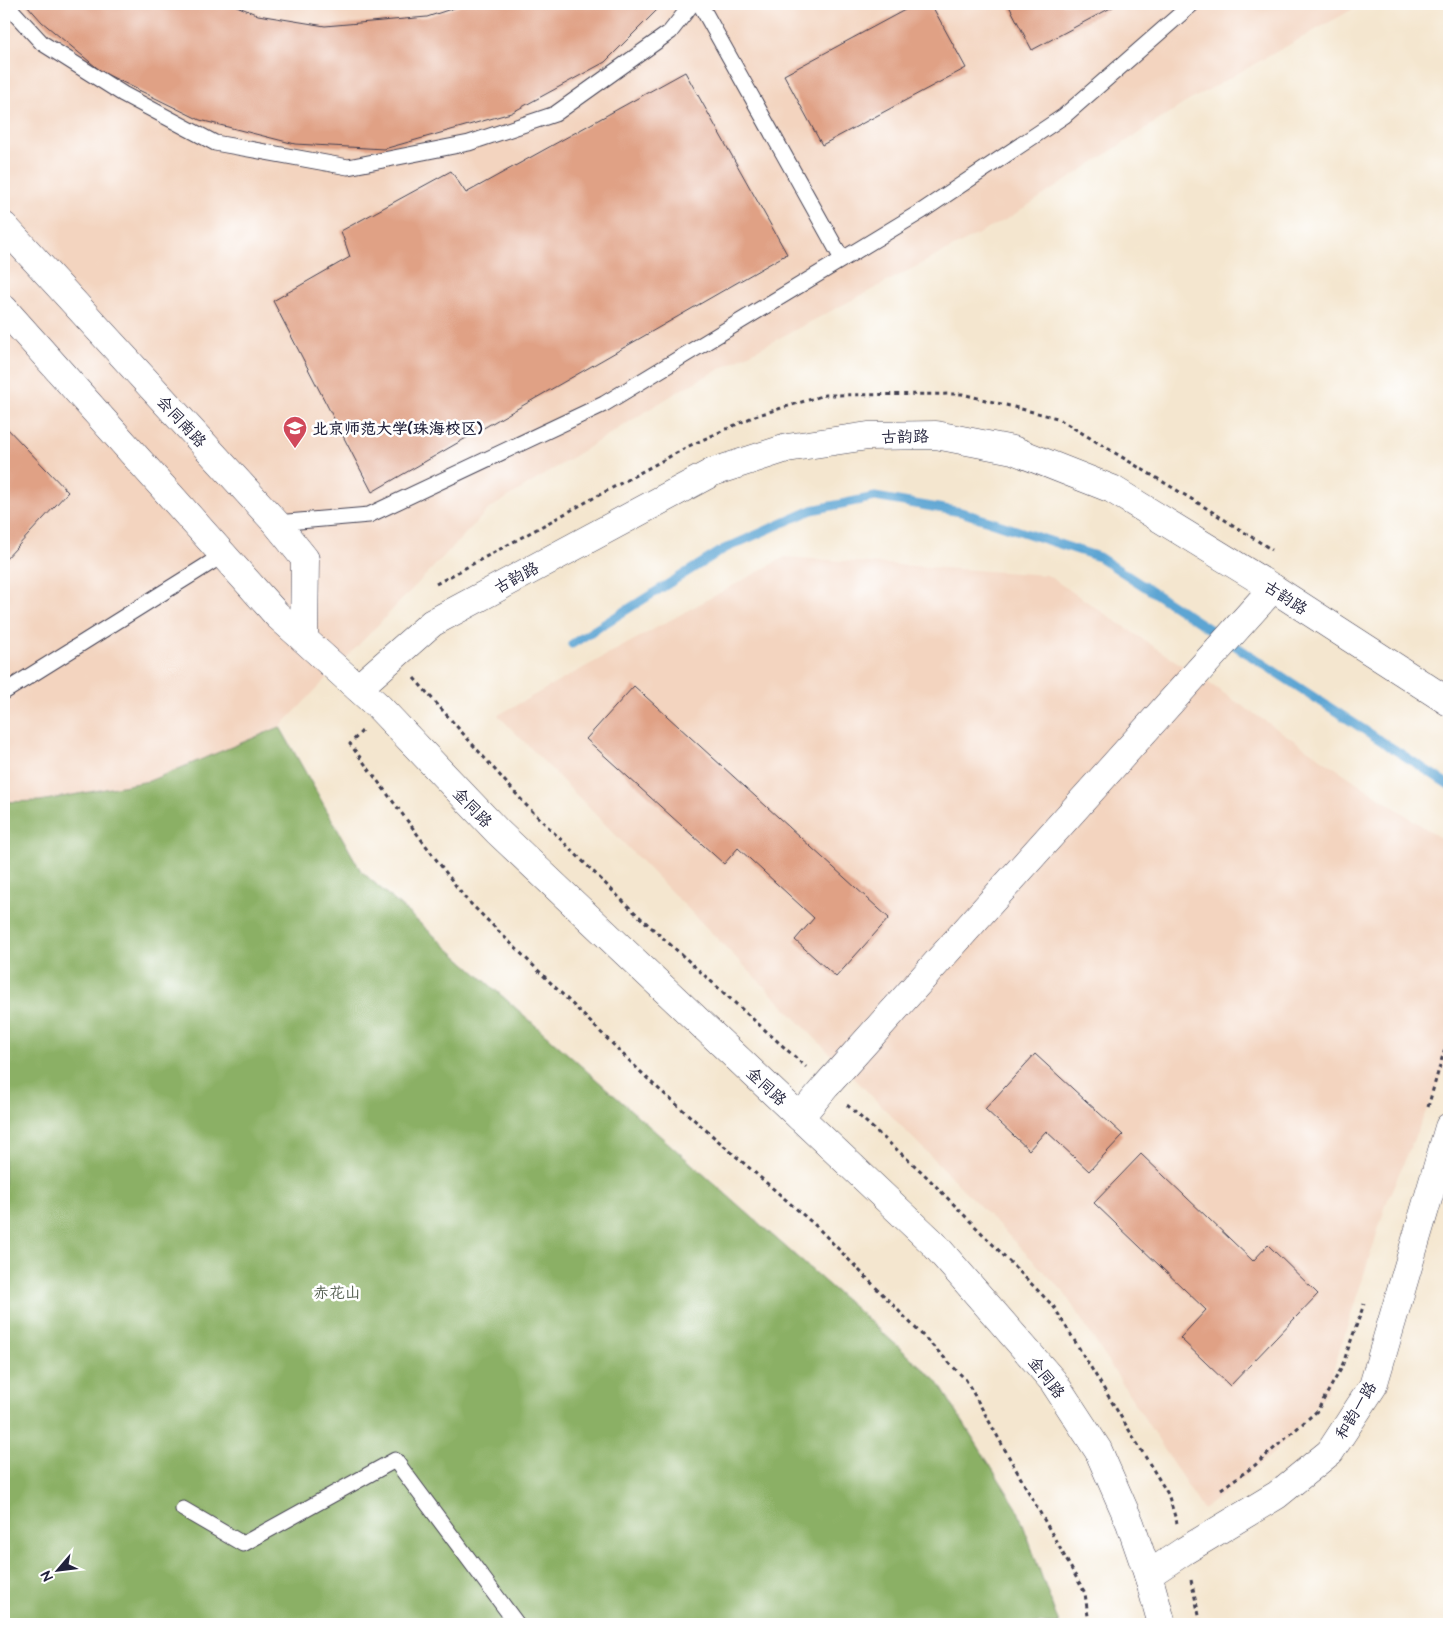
<svg xmlns="http://www.w3.org/2000/svg" width="1453" height="1628" viewBox="0 0 1453 1628" font-family="'Architects Daughter','LXGW WenKai TC',sans-serif">
	<rect width="100%" height="100%" fill="#fff"/>
	<filter id="ink" filterUnits="userSpaceOnUse"><feTurbulence type="fractalNoise" baseFrequency=".02" numOctaves="2"/><feDisplacementMap in="SourceGraphic" scale="10" xChannelSelector="R" yChannelSelector="G"/><feConvolveMatrix kernelMatrix="1 2 1 2 8 2 1 2 1" color-interpolation-filters="sRGB"/></filter>
	<filter id="wash" filterUnits="userSpaceOnUse"><feTurbulence type="fractalNoise" baseFrequency=".0096" numOctaves="4" result="noise"/><feDisplacementMap in="SourceGraphic" scale="20" xChannelSelector="R" yChannelSelector="G"/><feGaussianBlur stdDeviation="1.12" result="paint"/><feColorMatrix in="noise" values="0 0 0 0 0 0 0 0 0 0 0 0 0 0 0 0 0 1.4 0 .05"/><feComposite in="paint" operator="in"/></filter>
	<g filter="url(#wash)">
		<rect width="100%" height="100%" fill="#f4e6cf"/>
		<g fill="#f3d4bf">
			<polygon points="4,4 1362,4 1185,103 1007,219 682,389 489,509 280,727 149,781 40,801 4,802"/>
			<polygon points="785,557 1047,575 1449,844 1449,1058 1388,1199 1326,1393 1277,1450 1203,1510 1063,1291 498,715"/>
		</g>
		<polygon fill="#8bb065" stroke="#566950" points="280,727 361,871 937,1381 1017,1508 1059,1624 4,1624 4,802 40,801 149,781"/>
		<g fill="none" stroke-linecap="round" stroke-linejoin="round">
			<polyline stroke="#5da5d3" stroke-width="9" points="572,644 724,549 812,510 875,497 961,512 1099,557 1449,785"/>
		</g>
		<g id="blocks">
			<g fill="#e0a185">
				<polygon points="26,4 232,4 258,15 325,26 427,17 466,4 663,4 605,62 511,113 384,149 295,144 200,120 102,72 42,22"/>
				<polygon points="916,4 931,4 966,68 822,145 784,75"/>
				<polygon points="1008,4 1118,4 1032,50"/>
				<polygon points="685,72 787,254 372,492 273,301 350,257 341,231 451,171 466,193"/>
				<polygon points="4,425 68,492 4,561"/>
				<polygon points="634,686 889,918 836,977 795,940 814,918 738,848 724,864 586,739"/>
				<polygon points="1035,1054 1123,1135 1089,1171 1046,1131 1029,1150 985,1109"/>
				<polygon points="1141,1154 1253,1261 1268,1245 1318,1294 1230,1386 1180,1338 1206,1310 1094,1203"/>
			</g>
		</g>
	</g>
	<g filter="url(#ink)">
		<use href="#blocks" fill-opacity="0" stroke="#423f51" stroke-width="1"/>
		<g fill="none" stroke-linecap="round" stroke-linejoin="round">
			<defs>
				<g id="lane">
					<polyline points="6,4 42,43 123,94 215,143 348,167 469,143 555,114 670,32 692,4"/>
					<polyline points="700,4 842,259"/>
					<polyline points="276,523 369,515 604,404 922,211 1064,116 1192,4"/>
					<polyline points="4,692 223,555"/>
					<polyline points="183,1509 243,1544 395,1460 517,1624"/>
				</g>
				<g id="street">
					<polyline points="358,688 432,623 713,472 787,448 868,436 936,435 1013,450 1112,489 1273,588 1449,702"/>
					<polyline points="800,1117 826,1086 1273,588"/>
					<polyline points="1148,1575 1184,1551 1277,1495 1330,1452 1373,1386 1449,1127"/>
				</g>
				<g id="secondary">
					<polyline points="4,226 276,523 305,559 304,639"/>
					<polyline points="4,309 277,615 379,707 498,832 933,1243 1053,1381 1098,1450 1130,1523 1148,1575 1162,1624"/>
				</g>
			</defs>
			<use href="#lane" stroke="#423f51" stroke-width="17"/>
			<use href="#street" stroke="#423f51" stroke-width="29"/>
			<use href="#secondary" stroke="#423f51" stroke-width="29"/>
			<g stroke="#423f51" stroke-width="3" stroke-dasharray="4 4" stroke-linecap="butt">
				<polyline points="436,584 689,446 755,416 825,395 962,394 1057,418 1203,506 1272,550"/>
				<polyline points="414,678 526,805 632,910 806,1067"/>
				<polyline points="362,731 350,744 465,898 653,1084 816,1226 966,1380 1085,1593 1089,1624"/>
				<polyline points="847,1105 923,1173 1054,1307 1168,1494 1177,1523"/>
				<polyline points="1428,1107 1449,1034"/>
				<polyline points="1221,1489 1254,1466 1317,1411 1341,1369 1364,1304"/>
				<polyline points="1191,1580 1201,1624"/>
			</g>
			<use href="#lane" stroke="#fff" stroke-width="15"/>
			<use href="#street" stroke="#fff" stroke-width="28"/>
			<use href="#secondary" stroke="#fff" stroke-width="28"/>
		</g>
	</g>
	<defs>
		<symbol id="university-pin" viewBox="-11 -11 22 30"><path d="M0 17L-7.5 6A9.5 9.5 0 1 1 7.5 6Z" fill="#d1495b" stroke="#fff"/><path d="M0-5L7-2L0 1L-7-2ZM-4 1L0 2.5L4 1V4Q0 6-4 4Z" fill="#fff"/></symbol>
	</defs>
	<g fill-rule="evenodd">
		<use href="#university-pin" x="281" y="414" width="28" height="38"/>
	</g>
	<g text-anchor="middle" stroke-width="5" stroke-linejoin="round" paint-order="stroke">
		<g font-size="16" fill="#22223b" stroke="#fff">
			<text transform="translate(182 421) rotate(47)" y="6">会同南路</text>
			<text transform="translate(905 436) rotate(-1)" y="6">古韵路</text>
			<text transform="translate(516 577) rotate(-28)" y="6">古韵路</text>
			<text transform="translate(1286 597) rotate(33)" y="6">古韵路</text>
			<text transform="translate(473 807) rotate(46)" y="6">金同路</text>
			<text transform="translate(767 1086) rotate(43)" y="6">金同路</text>
			<text transform="translate(1047 1377) rotate(52)" y="6">金同路</text>
			<text transform="translate(1355 1410) rotate(-59)" y="6">和韵一路</text>
		</g>
		<g font-size="16" font-weight="bold" fill="#22223b" stroke="#fff" text-anchor="start">
			<text x="312" y="434">北京师范大学(珠海校区)</text>
		</g>
		<g font-size="16" fill="#535e4f" stroke="#fff">
			<text x="337" y="1298">赤花山</text>
		</g>
	</g>
	<rect width="1453" height="1628" fill="none" stroke="#fff" stroke-width="20"/>
	<g transform="translate(58 1570) rotate(242)" stroke="#ffffff" stroke-width="4" paint-order="stroke">
	<path d="M0-4L9 19L0 12L-9 19Z" fill="#22223b"/>
	<text y="-8" font-size="14" font-weight="bold" text-anchor="middle" fill="#22223b">N</text>
	</g>
</svg>
